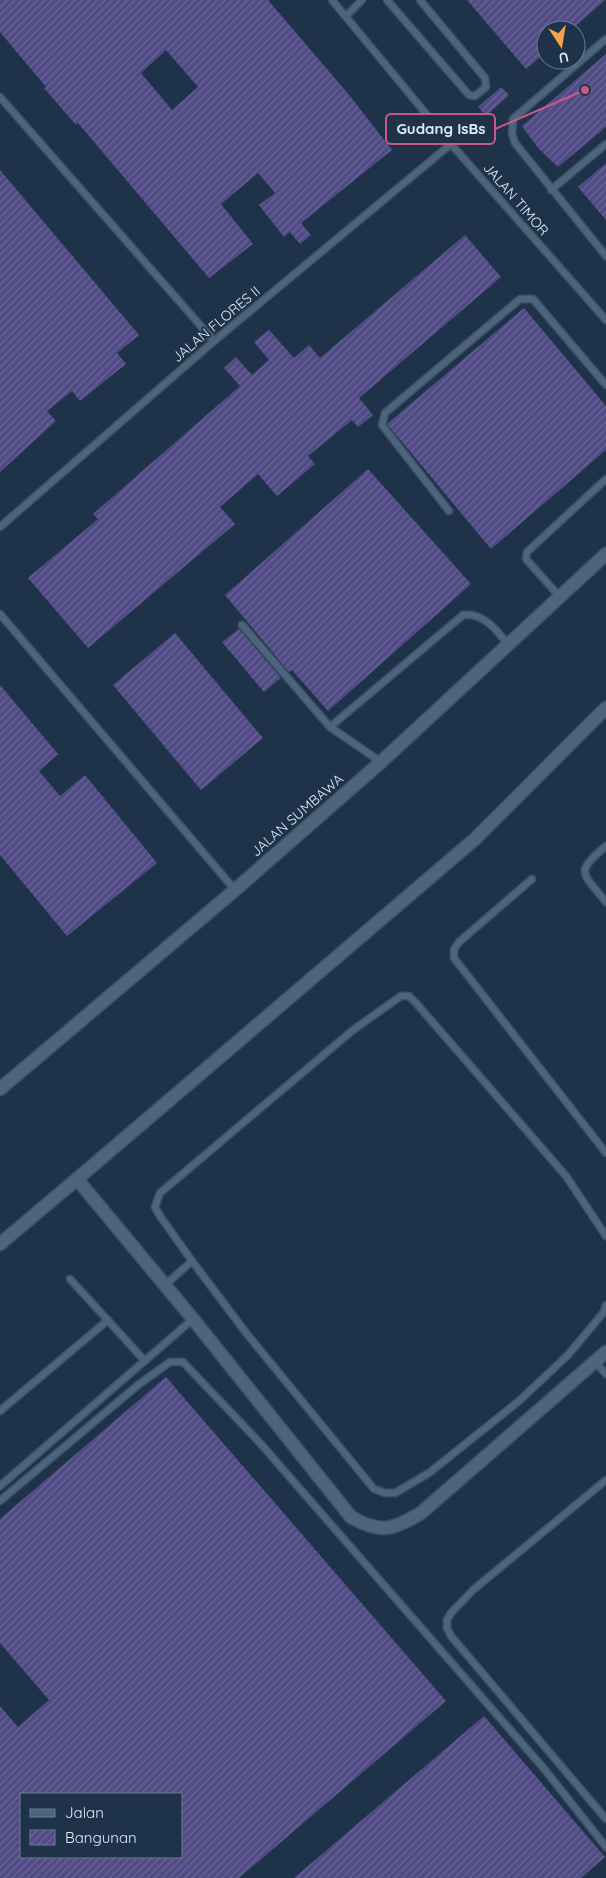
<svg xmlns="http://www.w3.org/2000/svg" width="606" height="1878" viewBox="0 0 606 1878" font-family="Quicksand,sans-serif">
	<defs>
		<pattern id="building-hatch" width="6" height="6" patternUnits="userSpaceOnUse" patternTransform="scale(1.25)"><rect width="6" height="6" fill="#504b85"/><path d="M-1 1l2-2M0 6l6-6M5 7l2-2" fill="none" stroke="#696597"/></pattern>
	</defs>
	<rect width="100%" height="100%" fill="#1e3349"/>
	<g fill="url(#building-hatch)" fill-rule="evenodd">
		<path d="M0,0H268L350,96L392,150L301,223L311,235L300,244L290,232L284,237L259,205L275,193L258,173L221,204L253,244L209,278L78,123L76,125L44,88L46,87L0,32ZM166,50L198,87L172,110L141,73Z"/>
		<polygon points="467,0 605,0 571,30 546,30 546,52 526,69"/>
		<polygon points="606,54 606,127 558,167 538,148 522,126"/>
		<polygon points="501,87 509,95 486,116 478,107"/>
		<polygon points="606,163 606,220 578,187"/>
		<polygon points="0,170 139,335 117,353 126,364 80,401 72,391 47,411 56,421 0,472"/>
		<polygon points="465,235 501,277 359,398 373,415 358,427 352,420 308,456 315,464 277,496 258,474 220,507 235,524 88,648 28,578 98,519 93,514 240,386 224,368 236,357 252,375 269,360 254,342 269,330 294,358 309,345 320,358"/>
		<polygon points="524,308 606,406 606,450 491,549 387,424"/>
		<polygon points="368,469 471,584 328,711 292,670 289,672 225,595"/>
		<polygon points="239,629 281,678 264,692 222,642"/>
		<polygon points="175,633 263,738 201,790 113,685"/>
		<polygon points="0,685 58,754 39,771 60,796 85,775 157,863 67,936 0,855"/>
		<path d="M166,1377L446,1701L239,1878H0V1706L18,1727L49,1700L0,1643V1519ZM21,1794H181V1857H21Z"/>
		<polygon points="484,1716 605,1857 581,1878 294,1878"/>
	</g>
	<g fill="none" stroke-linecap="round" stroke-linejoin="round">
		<defs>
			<g id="lane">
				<polyline points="332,0 451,144 606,320"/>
				<polyline points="387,0 469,95 475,96 486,87 485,78 420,0"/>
				<polyline points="346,16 362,0"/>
				<polyline points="606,39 513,119 512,134 515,143 606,256"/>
				<polyline points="0,97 214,341"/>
				<polyline points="551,190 606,144"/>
				<polyline points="449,511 382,425 385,413 520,299 533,299 606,385"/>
				<polyline points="0,527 214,341 451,144"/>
				<polyline points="559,596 526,559 527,552 606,479"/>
				<polyline points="0,614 235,890"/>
				<path d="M242,625L330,727L463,615C483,612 498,631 508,645"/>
				<polyline points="330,727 381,762"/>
				<path d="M606,846C574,873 582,872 606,902"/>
				<polyline points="532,879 459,942 454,949 454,958 606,1153"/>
				<polyline points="192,1261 247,1334 374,1489 385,1493 395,1493 429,1473 519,1401 568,1355 604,1312 606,1305"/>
				<polyline points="70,1279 145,1361"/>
				<polyline points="164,1286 192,1261 160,1216 155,1207 160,1193 353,1030 401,996 409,996 416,1003 566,1176 606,1236"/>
				<polyline points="595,1362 606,1374"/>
				<polyline points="0,1411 108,1320"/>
				<polyline points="606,1480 473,1590 451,1613 447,1620 447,1628 451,1636 606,1819"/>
				<polyline points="0,1486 193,1319"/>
				<polyline points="0,1501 138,1385 170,1362 183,1362 260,1443 546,1771 606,1847"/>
			</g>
			<g id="street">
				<polyline points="0,1089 235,890 381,762 606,554"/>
				<polyline points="77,1179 475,839 606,708"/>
				<path d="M0,1244L77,1179L193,1319L351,1517C380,1534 393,1530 421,1513L606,1352"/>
			</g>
		</defs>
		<use href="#lane" stroke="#3e5064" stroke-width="9"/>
		<use href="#street" stroke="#3e5064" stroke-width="15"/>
		<use href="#lane" stroke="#4d647d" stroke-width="6"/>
		<use href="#street" stroke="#4d647d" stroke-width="12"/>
	</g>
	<g text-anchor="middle" stroke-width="4" stroke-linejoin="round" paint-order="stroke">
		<g font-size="14" fill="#ddeaf9" stroke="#1e3349">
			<text transform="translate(516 199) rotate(49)" y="5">JALAN TIMOR</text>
			<text transform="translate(216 324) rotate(-40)" y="5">JALAN FLORES II</text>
			<text transform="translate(297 815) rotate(-41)" y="5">JALAN SUMBAWA</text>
		</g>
	</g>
	<path fill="none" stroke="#ca578a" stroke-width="2" d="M585 90L495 129"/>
	<circle fill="#ca578a" stroke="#1e3349" stroke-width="2" cx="585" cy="90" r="5"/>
	<rect fill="#1e3349" stroke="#ca578a" stroke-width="2" x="386" y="114" width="109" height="30" rx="5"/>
	<g font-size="15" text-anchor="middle" font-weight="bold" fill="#ddeaf9">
		<text x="441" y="134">Gudang IsBs</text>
	</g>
	<rect x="20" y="1793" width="162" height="65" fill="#1e3349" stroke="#6a7c8f"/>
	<rect x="30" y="1809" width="25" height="8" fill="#4d647d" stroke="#6a7c8f"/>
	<text x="65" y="1818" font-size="15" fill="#ddeaf9">Jalan</text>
	<rect x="30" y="1830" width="25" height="15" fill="url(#building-hatch)" stroke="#6a7c8f"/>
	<text x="65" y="1843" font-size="15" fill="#ddeaf9">Bangunan</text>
	<g transform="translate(561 45) rotate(168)"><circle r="24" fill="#1e3349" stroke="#6a7c8f"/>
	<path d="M0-4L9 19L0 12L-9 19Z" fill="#f6a247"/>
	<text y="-8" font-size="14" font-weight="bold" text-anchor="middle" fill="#ddeaf9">U</text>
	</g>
</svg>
